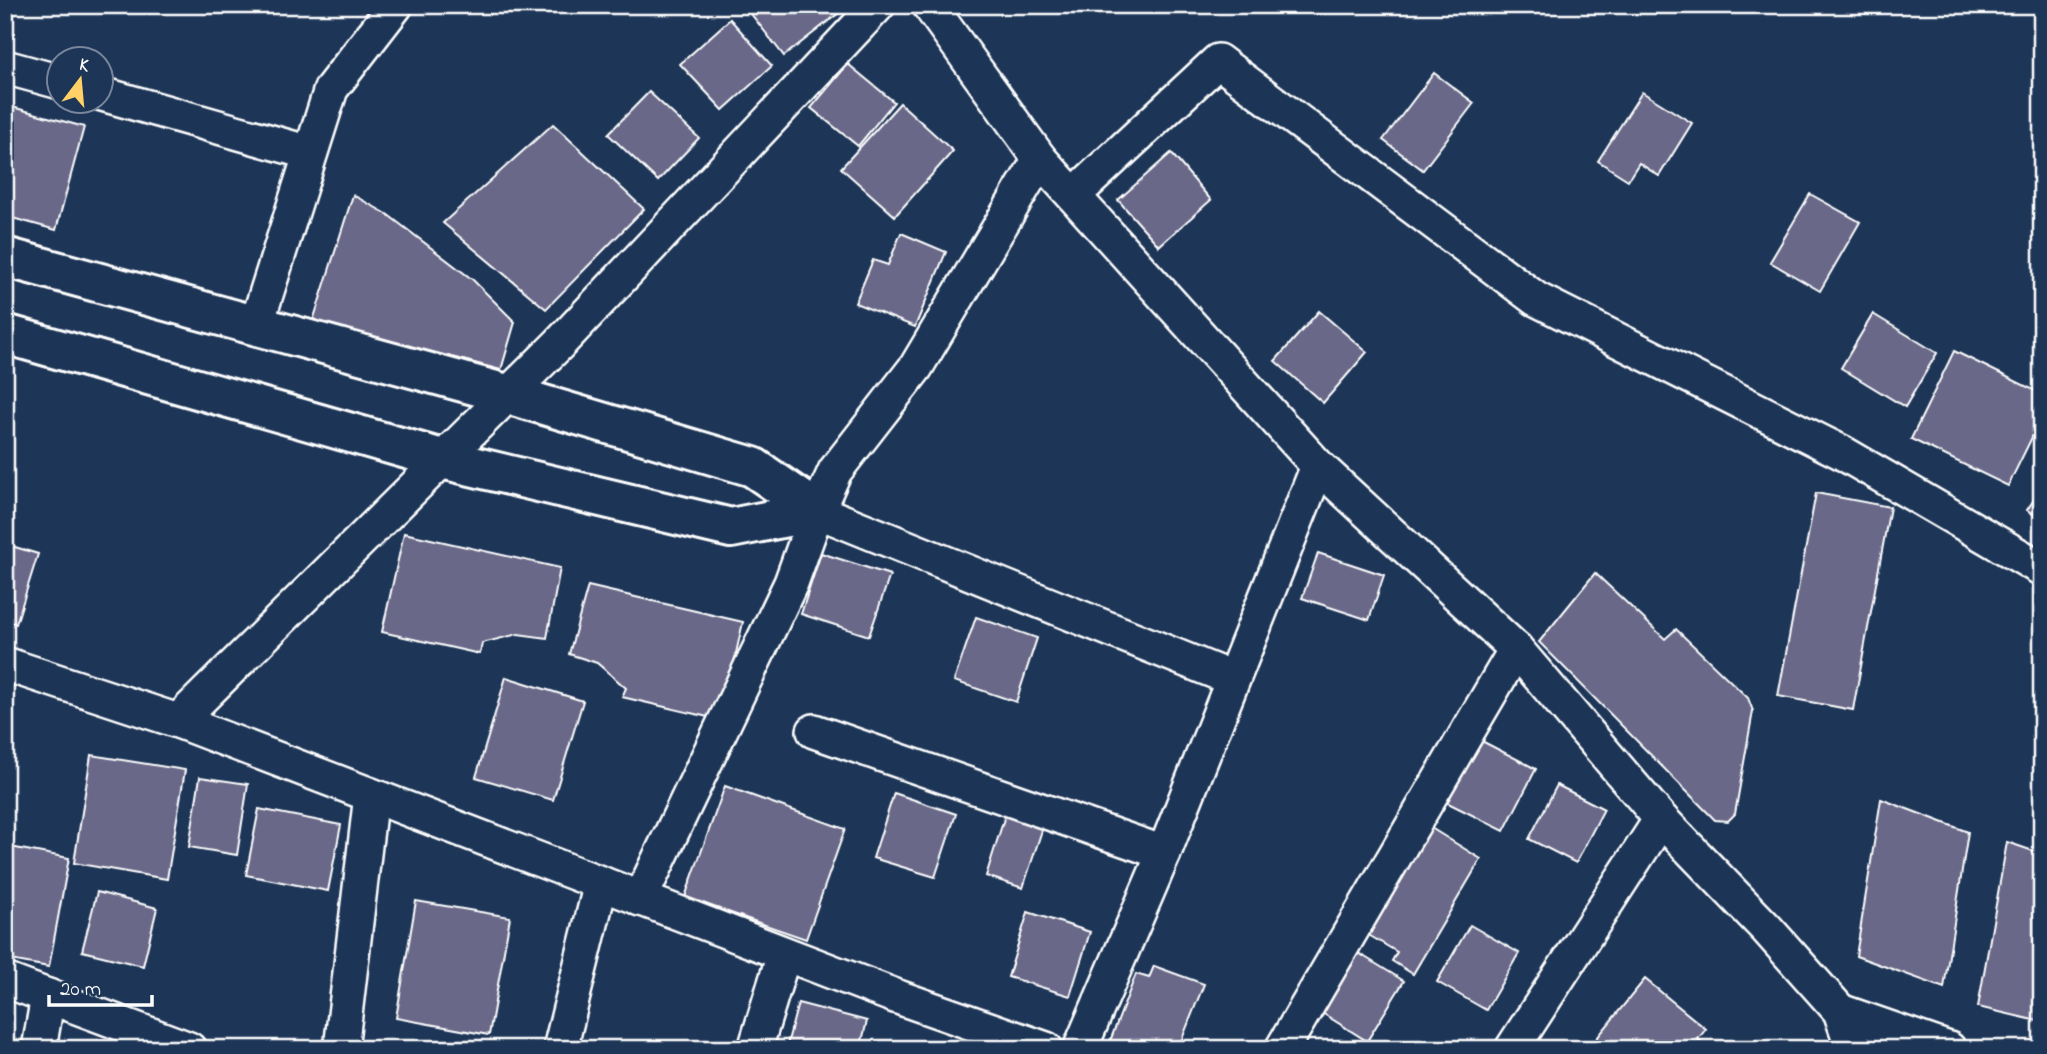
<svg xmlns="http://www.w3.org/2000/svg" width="2047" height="1054" viewBox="0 0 2047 1054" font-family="'Indie Flower',sans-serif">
	<rect width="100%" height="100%" fill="#1d3557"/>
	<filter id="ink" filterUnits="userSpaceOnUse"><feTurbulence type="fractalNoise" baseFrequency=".0143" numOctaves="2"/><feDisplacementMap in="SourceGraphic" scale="14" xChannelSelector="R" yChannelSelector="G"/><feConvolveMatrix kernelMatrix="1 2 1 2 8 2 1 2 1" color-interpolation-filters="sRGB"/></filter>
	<g filter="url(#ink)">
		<g fill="#696788" stroke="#fff" stroke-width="2">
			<polygon points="744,5 834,5 840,12 784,56"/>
			<polygon points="730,19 772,66 723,110 680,64"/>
			<polygon points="848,64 894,102 858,146 811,108"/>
			<polygon points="1434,73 1474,103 1423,170 1383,140"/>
			<polygon points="649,92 699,138 658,181 608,134"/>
			<polygon points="1642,92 1692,123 1659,176 1639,163 1628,180 1598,161"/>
			<polygon points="900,103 953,151 895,216 841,168"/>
			<polygon points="5,105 84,127 56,230 5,216"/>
			<polygon points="553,124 644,209 546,309 443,223"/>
			<polygon points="1171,153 1211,200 1159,246 1118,200"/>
			<polygon points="1810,194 1860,222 1820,291 1770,262"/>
			<polygon points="353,195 387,214 473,280 515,322 501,370 313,321"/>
			<polygon points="901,233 946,252 915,327 855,303 873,260 888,265"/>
			<polygon points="1319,311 1367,352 1323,403 1275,361"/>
			<polygon points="1873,314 1937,353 1905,407 1841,368"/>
			<polygon points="1954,351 2042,394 2042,417 2008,486 1911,439"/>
			<polygon points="2042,488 2042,520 2027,510"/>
			<polygon points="1816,493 1890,507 1853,710 1778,696"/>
			<polygon points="404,533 560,568 547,638 518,634 482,643 480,654 382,632"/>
			<polygon points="5,544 38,554 16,624 5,620"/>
			<polygon points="821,553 890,575 869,636 801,614"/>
			<polygon points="1318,553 1384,575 1369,620 1302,598"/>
			<polygon points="1595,573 1665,639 1676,629 1748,698 1753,711 1735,814 1728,821 1715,820 1539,642"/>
			<polygon points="588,586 743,622 721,720 622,697 626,688 597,663 569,654"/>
			<polygon points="976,617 1037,638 1016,702 954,681"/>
			<polygon points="506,677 583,701 553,800 476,777"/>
			<polygon points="1472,736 1536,769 1504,831 1440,799"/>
			<polygon points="91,755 185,770 167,879 74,863"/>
			<polygon points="200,777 248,784 237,855 189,847"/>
			<polygon points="1557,785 1604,809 1576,863 1529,839"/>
			<polygon points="725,786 845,829 806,939 685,897"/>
			<polygon points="894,793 956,814 935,877 873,858"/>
			<polygon points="1881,799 1968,832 1944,988 1856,956"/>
			<polygon points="259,809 341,825 328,891 246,875"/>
			<polygon points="1007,809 1045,821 1023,888 986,876"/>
			<polygon points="1431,828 1481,859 1413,974 1392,961 1397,952 1367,934"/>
			<polygon points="2007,842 2042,854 2042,1022 1978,1007"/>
			<polygon points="5,846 69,858 49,967 5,959"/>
			<polygon points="97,892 157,908 143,966 82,951"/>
			<polygon points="416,901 510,917 489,1035 396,1018"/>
			<polygon points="1028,912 1090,932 1070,996 1008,977"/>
			<polygon points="1470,925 1519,953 1486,1010 1437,982"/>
			<polygon points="1355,951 1404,981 1367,1041 1319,1011"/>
			<polygon points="1154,966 1204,984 1178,1049 1107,1049 1136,974 1149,978"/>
			<polygon points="1645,979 1706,1029 1698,1039 1711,1049 1588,1049"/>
			<polygon points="798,1003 867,1021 860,1049 786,1049"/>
		</g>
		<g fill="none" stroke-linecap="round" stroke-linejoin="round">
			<defs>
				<g id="minor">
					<polyline points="929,5 1040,159 1318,466 1516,649 1661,819 1767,929 1840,1011 1853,1049"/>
					<polyline points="5,67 60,82"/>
					<polyline points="102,94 310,153"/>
					<polyline points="1074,195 1218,61 1536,299 1841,452 2042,569"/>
					<polyline points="256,326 331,89 396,5"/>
					<polyline points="817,511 1233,679"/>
					<polyline points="5,664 178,721 895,996 1046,1049"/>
					<polyline points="178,721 559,344 878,5"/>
					<polyline points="814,731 1164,853"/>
					<polyline points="640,899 791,583 817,511 835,471 916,367 1040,159"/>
					<polyline points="5,980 189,1049"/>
					<polyline points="1840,1011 1949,1049"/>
					<polyline points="39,1049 48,996"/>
					<polyline points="341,1049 371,795"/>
					<polyline points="560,1049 601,883"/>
					<polyline points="755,1049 784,954"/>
					<polyline points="1080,1049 1164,853 1318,466"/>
					<polyline points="1282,1049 1516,649"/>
					<polyline points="1512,1049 1661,819"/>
				</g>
				<polyline id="tertiary" points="5,257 507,394 753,467 817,511 731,528 442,459 5,334"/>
			</defs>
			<use href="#minor" stroke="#fff" stroke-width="38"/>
			<use href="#tertiary" stroke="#fff" stroke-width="44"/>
			<use href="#minor" stroke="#1d3557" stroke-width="33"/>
			<use href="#tertiary" stroke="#1d3557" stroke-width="38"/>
		</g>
	</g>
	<rect width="2047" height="1054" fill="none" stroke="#1d3557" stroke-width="28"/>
	<rect x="14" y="14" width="2019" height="1026" fill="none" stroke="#fff" stroke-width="2.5" filter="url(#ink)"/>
	<g transform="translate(80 80) rotate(16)"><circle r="33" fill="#1d3557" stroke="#77869a" stroke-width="2"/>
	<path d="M0-5L12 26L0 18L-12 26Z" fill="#ffd166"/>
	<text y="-10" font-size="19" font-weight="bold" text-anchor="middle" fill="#ffffff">K</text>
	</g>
	<path d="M49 995v10h103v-10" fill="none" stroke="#ffffff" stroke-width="3.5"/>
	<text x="60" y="995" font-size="21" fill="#ffffff" stroke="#1d3557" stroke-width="5" paint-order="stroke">20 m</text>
</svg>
